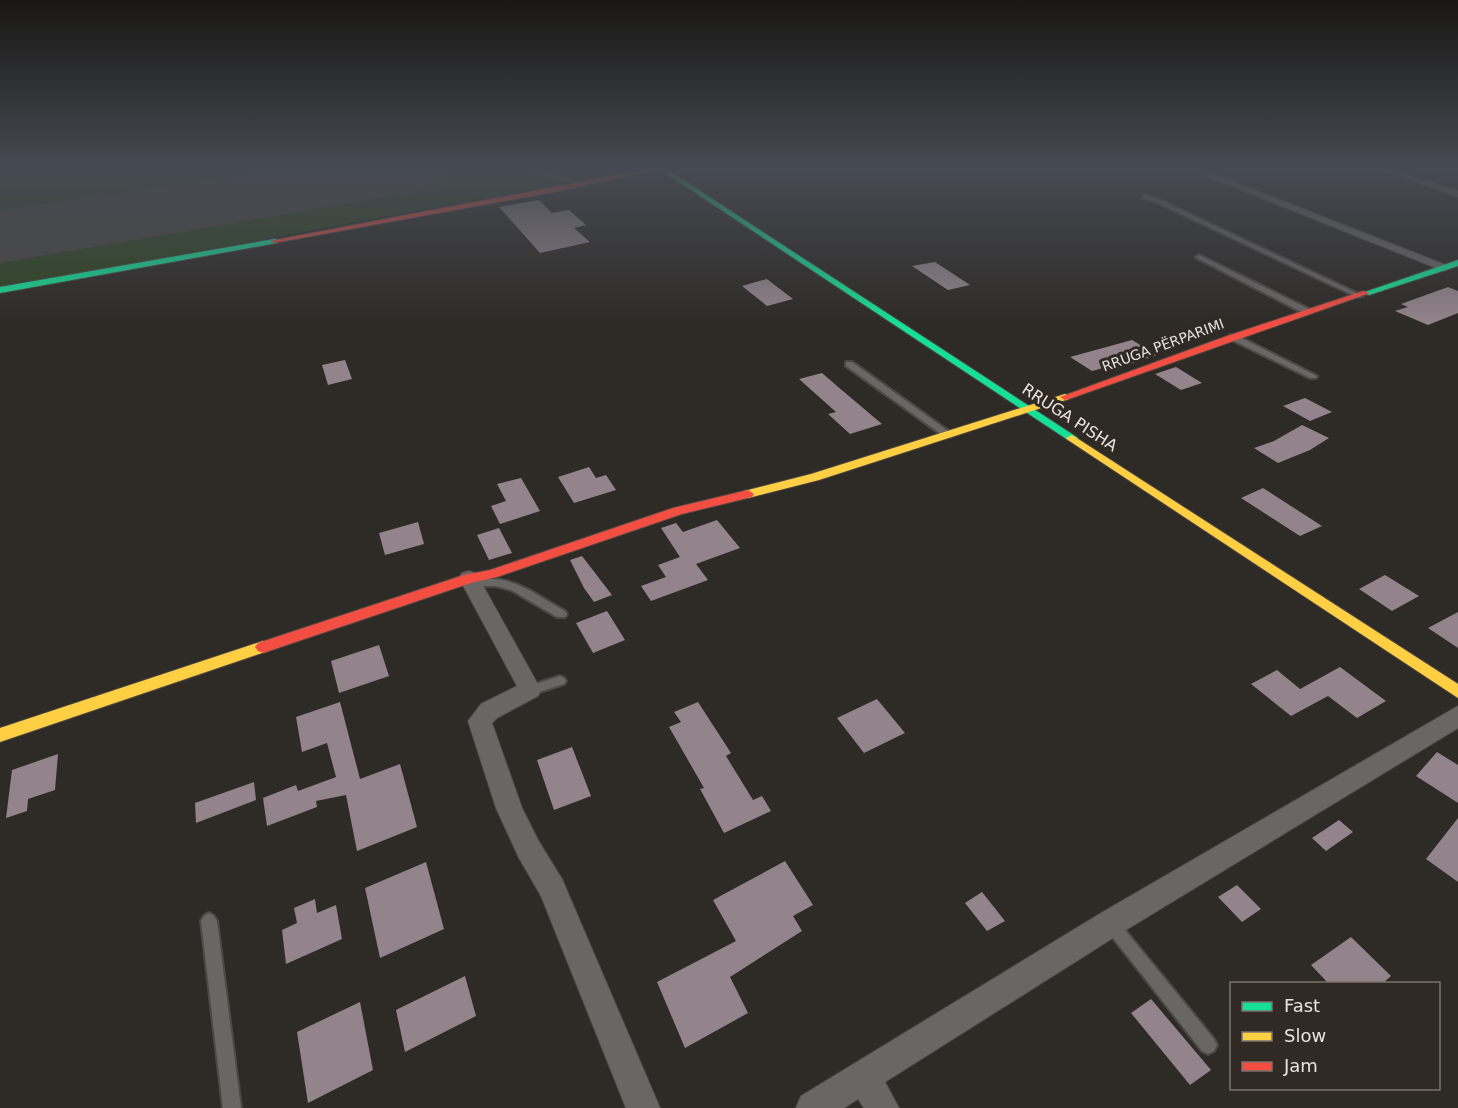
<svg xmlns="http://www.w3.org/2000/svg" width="1458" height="1108" viewBox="0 0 1458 1108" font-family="'DejaVu Sans',sans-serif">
	<rect width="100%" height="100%" fill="#2e2a26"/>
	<polygon fill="#2e4521" points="0,170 639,170 0,288"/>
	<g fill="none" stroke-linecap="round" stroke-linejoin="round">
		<polygon fill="#494642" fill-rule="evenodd" points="275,170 451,170 441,185 415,192 0,263 0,211"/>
	</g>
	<g fill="#92848a">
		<polygon points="539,200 552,213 569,210 586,225 574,228 590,242 540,253 499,207"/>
		<polygon points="935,262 970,285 948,290 912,266"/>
		<polygon points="767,279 793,299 767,306 742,286"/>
		<polygon points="1448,287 1458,291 1458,313 1428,325 1395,311 1408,307 1401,304"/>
		<polygon points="1132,340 1157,355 1122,367 1118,364 1092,371 1070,357"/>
		<polygon points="345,360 352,379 328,385 322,365"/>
		<polygon points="1176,367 1202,383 1181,390 1155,374"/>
		<polygon points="822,373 837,386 882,424 850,434 828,414 836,412 799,379"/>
		<polygon points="1305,398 1332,412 1310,421 1283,406"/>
		<polygon points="1302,425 1329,438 1310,450 1278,463 1254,448 1274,441"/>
		<polygon points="589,467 596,478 606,475 616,490 574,503 558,477"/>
		<polygon points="521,478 540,511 500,524 491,506 506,501 497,484"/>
		<polygon points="1263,488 1322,526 1300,536 1241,498"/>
		<polygon points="717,520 740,548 696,564 708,580 651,601 641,586 666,577 658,565 680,557 661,528 676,523 683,532"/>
		<polygon points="418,522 424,544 385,555 379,533"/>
		<polygon points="499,528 512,553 489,560 477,535"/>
		<polygon points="582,556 612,595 594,602 584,588 570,560"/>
		<polygon points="1385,575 1419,596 1392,611 1359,589"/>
		<polygon points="607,611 625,640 593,653 576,623"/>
		<polygon points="1458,612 1458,648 1428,628"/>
		<polygon points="379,645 389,676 339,693 331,661"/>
		<polygon points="1340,667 1386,701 1357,718 1328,696 1291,716 1251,684 1277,670 1300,689"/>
		<polygon points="877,699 905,733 864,753 837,718"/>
		<polygon points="340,702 360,779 400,764 417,827 357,851 346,795 316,801 317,807 267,826 263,798 296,785 298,791 336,777 327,743 302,752 296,717"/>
		<polygon points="698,702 731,753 726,756 753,800 762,796 771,811 724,833 700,789 704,788 669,727 681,722 674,712"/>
		<polygon points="572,747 591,796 554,810 537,760"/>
		<polygon points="1437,752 1458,765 1458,803 1416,776"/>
		<polygon points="58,754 55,790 28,799 27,811 6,818 12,770"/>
		<polygon points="254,782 256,800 196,823 195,803"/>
		<polygon points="1458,818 1458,882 1426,859"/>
		<polygon points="1339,820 1353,832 1326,851 1312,838"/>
		<polygon points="785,861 813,905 793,916 802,931 730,977 748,1013 685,1048 657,982 736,941 713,900"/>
		<polygon points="426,862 444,929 380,958 365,888"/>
		<polygon points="1237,885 1261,909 1242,922 1218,897"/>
		<polygon points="982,892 1005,921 987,931 965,903"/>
		<polygon points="315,899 317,913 336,905 342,939 286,964 282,930 297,923 294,908"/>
		<polygon points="1351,937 1391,976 1382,984 1329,984 1311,965"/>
		<polygon points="465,976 476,1016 405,1052 396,1010"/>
		<polygon points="1151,999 1211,1070 1190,1085 1131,1013"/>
		<polygon points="360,1002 373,1070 308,1103 297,1032"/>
	</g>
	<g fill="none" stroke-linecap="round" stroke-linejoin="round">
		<defs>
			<g id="lane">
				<polygon points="527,170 534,170 589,184 586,186 527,171"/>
				<polygon points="1145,195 1160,200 1363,296 1357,297 1156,202 1143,198 1143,196"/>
				<polygon points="1199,255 1311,310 1312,312 1305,314 1197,258 1196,257"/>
				<polygon points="1230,335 1236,335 1317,376 1316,378 1310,378 1230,339"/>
				<polygon points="846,362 852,362 951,433 951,437 945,437 846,366"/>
				<path d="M485,579C516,577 539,597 565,611L567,614L565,617H557L511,590L495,586H481L480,583L481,580Z"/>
				<polygon points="560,676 564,678 566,681 564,684 530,695 526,693 524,690 526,687"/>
				<polygon points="209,913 214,916 217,921 241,1108 223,1108 201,921 204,916"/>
				<polygon points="1111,916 1116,919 1214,1039 1217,1045 1214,1051 1208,1054 1202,1051 1106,929 1103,924 1106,919"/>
			</g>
			<g id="street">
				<polygon points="1191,170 1204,170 1451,267 1445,271 1441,270"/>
				<polygon points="1382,170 1395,170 1458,191 1458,197"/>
				<polygon points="469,571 476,573 541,690 538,696 497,718 492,723 522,808 538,840 562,879 660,1108 626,1108 541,896 519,858 496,808 468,721 481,704 517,686 459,578 462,573"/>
				<polygon points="1458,706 1458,728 1121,933 885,1082 899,1108 864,1108 858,1099 844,1108 796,1108 801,1096 1101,913"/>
			</g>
			<g id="fast">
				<polygon points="661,170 668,170 1078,438 1076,440 1068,440"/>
				<polygon points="274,239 277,239 277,243 0,293 0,287"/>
				<polygon points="1458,260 1458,266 1369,295 1362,293"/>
			</g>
			<g id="slow">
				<polygon points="1065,394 1070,397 1069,399 819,480 748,498 742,494 744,491 811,474"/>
				<polygon points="1072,435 1458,684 1458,698 1068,440 1066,438"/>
				<polygon points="263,641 268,643 271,647 268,651 0,742 0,728"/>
			</g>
			<g id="jam">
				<polygon points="643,170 654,170 560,191 274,243 270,241"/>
				<polygon points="1363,291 1370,293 1069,399 1065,400 1060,397 1227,336"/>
				<polygon points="748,490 754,494 752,497 682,514 497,577 471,583 263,653 258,651 255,647 258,643 464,575 490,570 673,508"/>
			</g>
		</defs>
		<use href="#lane" stroke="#4c4845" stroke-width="4"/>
		<use href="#street" stroke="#4c4845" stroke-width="2"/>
		<use href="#fast" stroke="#4c4845" stroke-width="2"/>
		<use href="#slow" stroke="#4c4845" stroke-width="2"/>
		<use href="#jam" stroke="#4c4845" stroke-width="2"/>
		<use href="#lane" fill="#6a6664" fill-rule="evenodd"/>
		<use href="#street" fill="#6a6664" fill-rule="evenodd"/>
		<use href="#fast" fill="#16e098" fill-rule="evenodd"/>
		<use href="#slow" fill="#ffcf43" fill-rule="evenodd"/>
		<use href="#jam" fill="#f24e42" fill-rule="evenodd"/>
	</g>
	<linearGradient id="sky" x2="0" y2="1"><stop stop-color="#191715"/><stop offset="0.52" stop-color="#464a52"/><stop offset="1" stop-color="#464a52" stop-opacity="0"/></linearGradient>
	<rect width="1458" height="325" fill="url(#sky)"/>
	<g text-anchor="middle" stroke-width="6" stroke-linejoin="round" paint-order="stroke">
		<g font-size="14" fill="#e8e2df" stroke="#312923">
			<text transform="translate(1163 345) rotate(-20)" y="5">RRUGA PËRPARIMI</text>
		</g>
		<g font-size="16" fill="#e8e2df" stroke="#312923">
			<text transform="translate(1070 417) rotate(33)" y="6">RRUGA PISHA</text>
		</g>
	</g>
	<rect x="1230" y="982" width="210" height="108" fill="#312923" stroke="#7a736e" stroke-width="1.5"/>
	<rect x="1242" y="1002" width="30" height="9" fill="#16e098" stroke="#7a736e" stroke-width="1.5"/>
	<text x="1284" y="1012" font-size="18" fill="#e8e2df">Fast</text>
	<rect x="1242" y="1032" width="30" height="9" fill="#ffcf43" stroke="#7a736e" stroke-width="1.5"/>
	<text x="1284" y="1042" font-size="18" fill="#e8e2df">Slow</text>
	<rect x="1242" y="1062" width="30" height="9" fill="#f24e42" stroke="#7a736e" stroke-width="1.5"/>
	<text x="1284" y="1072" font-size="18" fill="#e8e2df">Jam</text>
</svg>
